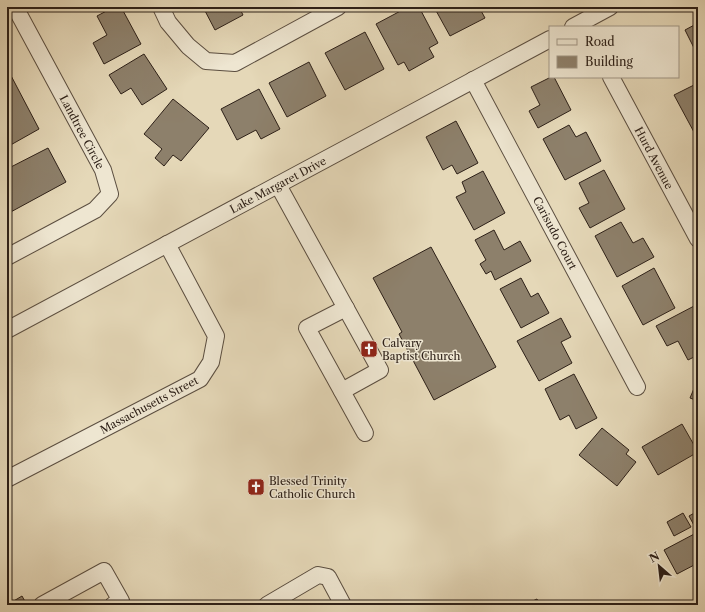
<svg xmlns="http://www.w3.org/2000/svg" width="705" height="612" viewBox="0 0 705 612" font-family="'Libre Caslon Text',serif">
	<rect width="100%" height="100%" fill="#e5d8b8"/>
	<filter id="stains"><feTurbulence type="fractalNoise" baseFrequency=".005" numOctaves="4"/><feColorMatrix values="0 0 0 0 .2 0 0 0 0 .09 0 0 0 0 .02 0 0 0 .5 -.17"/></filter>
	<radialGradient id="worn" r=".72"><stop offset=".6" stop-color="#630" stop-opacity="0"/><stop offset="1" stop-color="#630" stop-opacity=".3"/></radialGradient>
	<g fill="#8d806b" stroke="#2d2018">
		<polygon points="114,7 121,7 141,44 104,64 93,43 107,35 97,16"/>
		<polygon points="203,7 239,7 243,15 215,30"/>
		<polygon points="408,7 419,7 438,43 429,48 434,57 409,71 404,62 398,65 376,24"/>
		<polygon points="434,7 479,7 485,18 450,36"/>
		<polygon points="698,23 698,53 697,54 685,30"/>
		<polygon points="365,32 384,69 345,90 325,53"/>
		<polygon points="144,54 167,89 142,105 131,88 121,94 109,75"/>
		<polygon points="309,62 326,96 287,117 269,83"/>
		<polygon points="7,68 39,129 7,147"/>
		<polygon points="551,77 554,77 571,110 538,128 529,111 540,105 531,87"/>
		<polygon points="698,83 698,132 695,134 674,95"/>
		<polygon points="259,89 280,129 261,139 256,130 237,140 221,109"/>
		<polygon points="173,99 209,128 181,161 173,155 164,166 155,158 162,149 144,134"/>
		<polygon points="456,121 478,163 457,174 452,165 443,170 426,137"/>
		<polygon points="569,125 576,137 586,132 601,161 565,180 543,139"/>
		<polygon points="48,148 66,182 7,214 7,169"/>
		<polygon points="604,170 625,209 590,228 579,208 589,203 579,183"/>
		<polygon points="483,171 505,213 474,230 456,197 466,192 462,182"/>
		<polygon points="621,222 633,243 643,238 654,257 617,277 595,236"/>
		<polygon points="494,230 504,250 520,241 531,261 495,280 491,271 486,274 480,264 486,260 475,240"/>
		<polygon points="431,247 496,367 434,400 399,334 402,332 373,278"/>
		<polygon points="654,268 675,308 643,325 622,286"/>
		<polygon points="521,278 531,297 538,293 549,313 521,328 500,289"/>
		<polygon points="696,305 698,309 698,355 688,360 678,341 667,346 656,326"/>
		<polygon points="561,318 571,337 561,342 572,363 539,381 517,341"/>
		<polygon points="574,374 597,418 576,429 569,415 560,420 545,389"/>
		<polygon points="698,379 698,401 690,398"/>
		<polygon points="682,424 698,452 658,475 642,447"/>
		<polygon points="602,428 629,450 626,454 636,462 617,486 579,455"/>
		<polygon points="698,511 698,528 696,529 689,516"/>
		<polygon points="683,513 691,527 674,536 667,522"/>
		<polygon points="698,532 698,563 677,574 664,550"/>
		<polygon points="22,596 27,605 7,605"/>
		<polygon points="537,599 540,605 524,605"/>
	</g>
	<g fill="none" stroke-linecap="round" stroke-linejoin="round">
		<defs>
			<g id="minor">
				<polyline points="161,7 168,22 188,46 206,61 235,63 338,7"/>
				<polyline points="573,27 610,7"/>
				<polyline points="611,77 698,239"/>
				<polyline points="473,80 637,387"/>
				<polyline points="278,185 380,370 342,391"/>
				<polyline points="7,257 95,210 110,194 103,170 15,7"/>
				<polyline points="346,308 307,328 365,433"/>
				<polyline points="7,330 550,39"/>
				<polyline points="7,479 200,379 211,362 216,336 167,244"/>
				<polyline points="42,605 104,571 121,601 113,605"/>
				<polyline points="267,605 318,575 328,577 343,605"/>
			</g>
		</defs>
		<use href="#minor" stroke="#5b4e40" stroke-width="18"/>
		<use href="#minor" stroke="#eee6d1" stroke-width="16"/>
	</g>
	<defs>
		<symbol id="church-square" viewBox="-11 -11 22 22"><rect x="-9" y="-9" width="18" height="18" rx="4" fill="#8f2418" stroke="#eee6d1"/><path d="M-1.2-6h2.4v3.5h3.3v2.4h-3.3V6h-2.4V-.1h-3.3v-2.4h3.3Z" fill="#fff"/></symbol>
	</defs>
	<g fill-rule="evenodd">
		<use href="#church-square" x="359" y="339" width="20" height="20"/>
		<use href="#church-square" x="246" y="477" width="20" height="20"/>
	</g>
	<g text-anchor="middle" stroke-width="3" stroke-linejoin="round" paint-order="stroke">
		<g font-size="11" fill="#2d2018" stroke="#eee6d1">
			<text transform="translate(82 132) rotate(62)" y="4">Landtree Circle</text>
			<text transform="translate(654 158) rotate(62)" y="4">Hurd Avenue</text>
			<text transform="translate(278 185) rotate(-28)" y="4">Lake Margaret Drive</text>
			<text transform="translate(555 233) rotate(62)" y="4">Carisudo Court</text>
			<text transform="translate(149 405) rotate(-28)" y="4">Massachusetts Street</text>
		</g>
		<g font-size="11" fill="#2d2018" stroke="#eee6d1" text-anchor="start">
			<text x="382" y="347">Calvary<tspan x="382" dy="13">Baptist Church</tspan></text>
			<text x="269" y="485">Blessed Trinity<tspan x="269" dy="13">Catholic Church</tspan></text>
		</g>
	</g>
	<rect width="705" height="612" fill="none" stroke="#e5d8b8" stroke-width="24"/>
	<rect x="8" y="8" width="689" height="596" fill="none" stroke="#2d2018" stroke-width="2"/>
	<rect x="12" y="12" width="681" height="588" fill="none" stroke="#2d2018"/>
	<rect x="549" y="26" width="130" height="52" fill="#eee6d1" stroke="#a19787"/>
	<rect x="557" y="39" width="20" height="6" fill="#eee6d1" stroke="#a19787"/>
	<text x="585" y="46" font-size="12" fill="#2d2018">Road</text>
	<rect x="557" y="56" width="20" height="12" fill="#8d806b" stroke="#a19787"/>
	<text x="585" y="66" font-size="12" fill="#2d2018">Building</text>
	<g transform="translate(659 566) rotate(332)" stroke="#eee6d1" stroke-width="3" paint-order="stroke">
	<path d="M0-3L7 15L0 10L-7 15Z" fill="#2d2018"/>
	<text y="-6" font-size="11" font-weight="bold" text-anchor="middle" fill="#2d2018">N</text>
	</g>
	<rect width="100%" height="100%" filter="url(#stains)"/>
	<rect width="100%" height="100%" fill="url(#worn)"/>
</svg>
